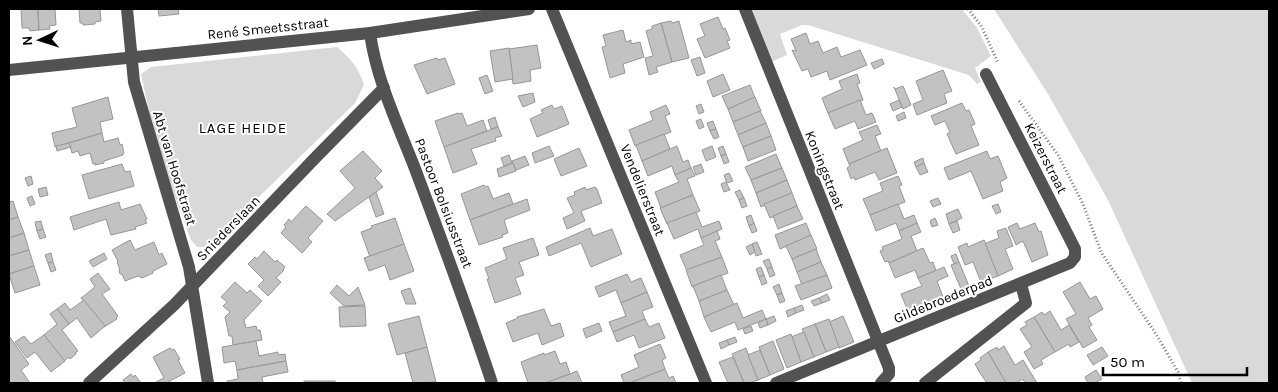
<svg xmlns="http://www.w3.org/2000/svg" width="1278" height="392" viewBox="0 0 1278 392" font-family="Karla,sans-serif">
	<rect width="100%" height="100%" fill="#fff"/>
	<g fill="#d9d9d9">
		<polygon points="750,9 962,9 977,28 991,56 975,68 981,82 977,84 969,75 808,25 802,25 780,34 787,55 771,62"/>
		<polygon points="994,9 1269,9 1269,383 1192,383 1108,200 1048,94"/>
		<path d="M337,47C350,58 359,68 364,85L355,103L224,231L204,247H197L191,240L157,149L141,74L151,67Z"/>
	</g>
	<g fill="#c2c2c2" stroke="#969696">
		<polygon points="21,9 38,9 39,30 30,31 29,28 22,28"/>
		<polygon points="38,9 55,9 56,25 49,26 50,29 39,30"/>
		<polygon points="79,9 102,9 100,10 101,21 95,22 95,24 83,25 83,23 80,23"/>
		<polygon points="158,9 178,9 179,14 159,16"/>
		<polygon points="718,17 723,29 725,28 730,40 727,41 730,48 705,58 697,39 705,36 700,24"/>
		<polygon points="671,21 672,23 679,21 689,58 672,62 661,23"/>
		<polygon points="661,23 672,62 656,67 658,72 649,75 645,58 653,56 646,31 652,29 652,26"/>
		<polygon points="623,30 626,42 631,40 631,44 640,42 644,57 623,64 625,73 610,78 602,47 606,46 603,35"/>
		<polygon points="806,33 810,44 818,41 823,53 837,47 841,57 860,50 867,65 830,80 827,71 811,77 808,69 802,71 792,50 796,51 791,39"/>
		<polygon points="537,45 541,68 530,70 531,81 513,84 509,49"/>
		<polygon points="509,48 513,79 495,82 490,51"/>
		<polygon points="700,57 705,73 697,76 691,60"/>
		<polygon points="437,58 438,60 445,58 455,84 427,94 414,65"/>
		<polygon points="882,59 884,64 874,69 871,63"/>
		<polygon points="943,70 952,91 944,94 947,103 917,115 913,104 923,100 916,81"/>
		<polygon points="723,74 730,90 713,97 707,81"/>
		<polygon points="857,74 860,83 857,84 863,100 828,113 822,98 842,89 839,81"/>
		<polygon points="487,75 493,91 485,94 479,78"/>
		<polygon points="750,85 755,98 728,109 722,96"/>
		<polygon points="903,86 911,105 903,109 894,87 895,89"/>
		<polygon points="533,93 535,102 523,107 518,96"/>
		<polygon points="108,97 113,119 100,122 102,133 55,147 52,133 77,127 72,108"/>
		<polygon points="755,97 761,111 733,122 728,109"/>
		<polygon points="860,100 866,115 872,113 876,122 858,129 855,121 835,129 828,113"/>
		<polygon points="899,100 902,107 893,111 890,104"/>
		<polygon points="962,103 966,111 969,110 973,119 975,124 971,126 979,145 956,154 947,134 950,132 945,121 935,125 931,116"/>
		<polygon points="701,104 704,112 699,114 696,106"/>
		<polygon points="552,105 554,109 562,106 569,124 537,137 530,119 543,113 541,110"/>
		<polygon points="666,105 670,114 665,116 671,132 635,146 629,130 653,120 650,112"/>
		<polygon points="760,111 766,123 738,135 733,122"/>
		<polygon points="904,112 906,118 898,121 896,116"/>
		<polygon points="458,113 459,114 462,113 467,126 483,120 487,131 444,147 435,121"/>
		<polygon points="495,117 498,127 491,129 488,120"/>
		<polygon points="701,119 704,127 699,129 696,121"/>
		<polygon points="713,121 716,129 710,131 707,123"/>
		<polygon points="766,123 771,136 743,147 738,135"/>
		<polygon points="877,125 881,134 875,136 881,151 849,164 843,149 863,140 859,132"/>
		<polygon points="498,127 502,136 495,138 496,141 471,149 477,164 453,173 444,147"/>
		<polygon points="716,129 719,137 714,139 710,131"/>
		<polygon points="102,133 104,142 118,138 120,145 122,144 124,153 123,154 123,155 104,161 104,163 95,165 95,163 93,164 90,153 80,156 78,151 72,153 69,143"/>
		<polygon points="664,134 670,149 642,161 636,145"/>
		<polygon points="771,136 776,150 748,161 743,147"/>
		<polygon points="69,143 71,147 57,151 56,146"/>
		<polygon points="549,146 554,156 535,163 532,153"/>
		<polygon points="677,146 683,162 688,160 691,168 675,175 672,166 648,176 642,161"/>
		<polygon points="712,146 716,157 706,161 702,150"/>
		<polygon points="723,146 726,154 721,156 718,148"/>
		<polygon points="579,148 587,166 561,176 554,159"/>
		<polygon points="887,148 897,173 879,180 875,172 855,180 854,177 851,179 847,168 850,166 849,164"/>
		<polygon points="363,151 382,171 375,178 383,187 335,221 327,214 355,188 340,171"/>
		<polygon points="987,151 990,159 998,156 1007,178 1000,182 1003,191 983,199 971,171 949,180 944,168"/>
		<polygon points="726,154 729,162 724,164 721,156"/>
		<polygon points="776,154 782,168 751,180 745,167"/>
		<polygon points="509,155 512,163 504,166 501,158"/>
		<polygon points="525,156 529,165 516,170 512,161"/>
		<polygon points="923,158 924,163 916,167 914,162"/>
		<polygon points="513,163 516,171 499,177 497,169"/>
		<polygon points="924,163 928,172 920,175 916,167"/>
		<polygon points="122,164 125,172 130,171 134,186 89,199 82,175"/>
		<polygon points="701,164 704,172 696,175 693,167"/>
		<polygon points="691,168 695,176 687,179 693,195 661,208 655,192 679,182 675,175"/>
		<polygon points="782,168 787,180 756,193 751,180"/>
		<polygon points="729,173 733,181 727,183 724,175"/>
		<polygon points="31,176 33,184 28,186 25,178"/>
		<polygon points="898,176 902,185 899,186 905,202 870,215 863,199 883,191 880,183"/>
		<polygon points="787,180 792,193 761,207 756,193"/>
		<polygon points="726,182 730,190 724,192 721,184"/>
		<polygon points="484,185 485,187 488,186 493,199 509,193 513,204 470,220 461,194"/>
		<polygon points="46,187 48,195 40,197 38,189"/>
		<polygon points="585,187 586,190 595,187 597,189 602,203 581,211 585,221 567,229 563,218 574,213 567,198 575,195 574,192"/>
		<polygon points="740,190 744,198 739,200 735,192"/>
		<polygon points="376,192 384,214 376,217 369,197"/>
		<polygon points="792,193 797,206 770,218 764,204"/>
		<polygon points="693,195 700,211 667,224 660,208"/>
		<polygon points="32,196 35,204 30,206 27,198"/>
		<polygon points="744,198 747,206 742,208 739,200"/>
		<polygon points="938,198 941,204 933,207 930,201"/>
		<polygon points="527,199 530,210 504,220 508,233 502,235 503,237 479,245 470,220"/>
		<polygon points="13,201 18,217 9,220 9,202"/>
		<polygon points="119,202 121,210 140,204 147,219 145,220 147,223 135,227 136,229 111,235 106,219 74,230 70,217"/>
		<polygon points="898,204 904,219 914,215 917,223 899,231 896,223 876,231 870,215"/>
		<polygon points="998,204 1001,212 996,214 992,206"/>
		<polygon points="306,206 323,221 308,238 312,242 302,253 281,233 286,227 284,225 289,219 291,222"/>
		<polygon points="797,206 803,219 778,229 773,216"/>
		<polygon points="958,209 962,218 949,224 946,214"/>
		<polygon points="696,212 702,227 719,221 722,229 701,238 698,229 674,239 667,223"/>
		<polygon points="751,215 754,223 749,226 746,217"/>
		<polygon points="18,217 24,233 9,238 9,220"/>
		<polygon points="395,218 404,244 370,257 361,232 372,228 371,226"/>
		<polygon points="935,218 938,225 932,227 930,221"/>
		<polygon points="41,221 43,229 37,231 35,222"/>
		<polygon points="957,221 960,230 953,233 949,224"/>
		<polygon points="754,223 757,231 752,233 749,226"/>
		<polygon points="806,223 811,236 780,249 775,235"/>
		<polygon points="917,223 921,232 911,236 917,251 889,263 888,261 885,262 880,251 883,250 882,247 902,239 899,231"/>
		<polygon points="1017,223 1020,229 1035,223 1039,232 1041,231 1048,255 1032,262 1023,241 1016,245 1008,227"/>
		<polygon points="590,228 593,236 612,229 622,254 591,267 581,243 549,256 546,247"/>
		<polygon points="1006,228 1013,246 1005,249 1013,269 998,276 984,244 999,238 997,231"/>
		<polygon points="43,229 46,237 40,239 37,231"/>
		<polygon points="717,231 720,239 715,241 722,257 687,271 680,255 704,245 701,238"/>
		<polygon points="24,233 29,250 9,256 9,238"/>
		<polygon points="811,235 817,249 792,259 786,246"/>
		<polygon points="533,238 539,255 519,262 524,275 515,278 521,294 495,303 487,279 489,279 485,268 507,259 503,248"/>
		<polygon points="130,240 135,250 154,242 159,255 162,253 167,264 153,271 153,273 142,278 138,276 125,281 122,274 120,274 119,270 120,270 117,262 118,261 112,250"/>
		<polygon points="984,240 998,276 981,282 973,262 965,265 958,247 967,243 968,247"/>
		<polygon points="757,242 762,254 756,256 752,244"/>
		<polygon points="404,244 414,271 390,280 385,265 369,271 364,258"/>
		<polygon points="752,244 755,252 750,255 746,247"/>
		<polygon points="923,248 930,263 933,262 936,271 918,278 915,270 895,278 889,263"/>
		<polygon points="816,249 821,262 797,272 792,259"/>
		<polygon points="29,250 34,266 9,274 9,256"/>
		<polygon points="264,251 275,262 277,260 285,267 283,269 284,270 276,278 281,282 268,296 258,286 264,280 248,264 255,257 257,259"/>
		<polygon points="51,253 53,262 48,263 45,255"/>
		<polygon points="104,253 107,259 93,267 89,261"/>
		<polygon points="956,254 959,262 954,264 951,256"/>
		<polygon points="722,257 728,273 692,287 686,270"/>
		<polygon points="769,259 772,267 767,269 763,261"/>
		<polygon points="53,262 56,270 51,272 48,263"/>
		<polygon points="821,262 827,275 802,285 797,272"/>
		<polygon points="959,262 969,286 961,289 951,265"/>
		<polygon points="34,266 40,285 15,293 9,274"/>
		<polygon points="761,267 764,275 759,277 756,269"/>
		<polygon points="772,267 775,275 770,277 767,269"/>
		<polygon points="944,267 948,276 937,281 943,297 918,309 917,307 908,311 901,294 922,286 918,278"/>
		<polygon points="98,273 110,289 102,294 118,316 116,318 117,319 104,327 81,298 95,287 90,279"/>
		<polygon points="627,274 631,282 641,278 647,292 621,303 616,290 599,297 595,287"/>
		<polygon points="721,275 727,290 699,301 693,286"/>
		<polygon points="764,275 767,283 762,285 759,277"/>
		<polygon points="827,275 832,288 801,300 795,286"/>
		<polygon points="235,282 247,293 250,290 262,301 244,320 246,328 256,326 257,330 260,330 262,340 233,345 232,336 229,336 225,317 230,312 223,306 227,302 221,297"/>
		<polygon points="1080,282 1090,299 1096,296 1103,309 1088,318 1092,325 1089,327 1097,340 1083,348 1066,319 1076,314 1063,292"/>
		<polygon points="779,284 782,293 777,295 773,287"/>
		<polygon points="337,285 349,296 358,287 365,305 344,306 330,293"/>
		<polygon points="410,288 416,304 406,304 401,291"/>
		<polygon points="727,290 734,305 704,317 699,301"/>
		<polygon points="647,292 653,307 642,311 645,319 613,332 609,322 626,316 621,303"/>
		<polygon points="782,293 785,301 780,303 777,295"/>
		<polygon points="827,294 830,300 822,303 819,298"/>
		<polygon points="819,298 822,303 814,306 811,301"/>
		<polygon points="84,300 105,326 91,338 77,318 69,324 57,309 65,303 70,310"/>
		<polygon points="737,303 743,318 762,310 766,319 738,330 735,322 711,332 704,317"/>
		<polygon points="802,305 804,310 796,313 794,308"/>
		<polygon points="365,306 366,326 340,327 339,307"/>
		<polygon points="794,308 796,313 788,317 786,311"/>
		<polygon points="57,309 69,324 62,330 78,351 75,353 76,354 70,359 69,357 64,361 44,335 57,324 50,314"/>
		<polygon points="544,309 551,326 560,323 564,336 542,345 538,333 513,342 506,323 518,318 517,317"/>
		<polygon points="1050,311 1061,330 1069,325 1079,342 1070,347 1069,344 1055,352 1034,317 1042,312 1044,315"/>
		<polygon points="419,316 427,347 397,355 388,324"/>
		<polygon points="774,316 776,321 768,325 766,319"/>
		<polygon points="843,316 854,342 839,348 829,322"/>
		<polygon points="1034,317 1055,352 1041,360 1043,364 1034,369 1024,352 1032,347 1020,329 1027,325 1025,322"/>
		<polygon points="645,319 649,327 659,323 665,338 639,348 634,335 617,342 613,332"/>
		<polygon points="766,319 768,325 760,328 758,323"/>
		<polygon points="829,319 839,347 826,352 815,324"/>
		<polygon points="599,323 602,331 586,338 583,329"/>
		<polygon points="815,324 826,352 814,357 802,329"/>
		<polygon points="751,326 753,331 745,334 743,329"/>
		<polygon points="804,332 814,357 801,362 791,337"/>
		<polygon points="791,334 801,362 787,368 776,340"/>
		<polygon points="44,335 65,361 51,372 35,352 27,358 15,342 24,336 31,344"/>
		<polygon points="9,336 29,364 21,370 30,383 9,383"/>
		<polygon points="735,337 737,342 729,345 727,340"/>
		<polygon points="727,340 729,345 721,349 719,343"/>
		<polygon points="256,341 259,356 278,352 278,355 285,354 286,361 237,370 235,361 224,363 222,347"/>
		<polygon points="773,341 784,369 770,375 759,347"/>
		<polygon points="660,344 666,358 662,360 665,369 630,383 624,383 621,375 639,367 634,355"/>
		<polygon points="1004,346 1015,365 1023,360 1037,383 1025,383 1023,379 1016,383 1006,383 988,352 997,347 998,350"/>
		<polygon points="427,347 436,382 413,383 405,353"/>
		<polygon points="1102,347 1108,356 1093,365 1087,355"/>
		<polygon points="170,348 172,350 174,349 180,359 178,360 185,373 168,382 169,383 154,383 164,378 153,357"/>
		<polygon points="746,348 758,380 749,383 744,383 732,354"/>
		<polygon points="760,350 770,375 758,380 748,355"/>
		<polygon points="555,351 560,364 566,362 570,374 545,383 528,383 521,362 544,353 544,355"/>
		<polygon points="988,352 1006,383 987,383 980,373 975,364 981,360 980,358"/>
		<polygon points="733,357 744,383 728,383 719,362"/>
		<polygon points="286,361 288,372 262,377 263,383 228,383 227,381 238,379 237,370"/>
		<polygon points="665,369 669,378 673,376 676,383 630,383"/>
		<polygon points="1096,370 1102,379 1095,383 1088,383 1085,377"/>
		<polygon points="577,371 582,383 545,383 570,374"/>
		<polygon points="131,374 133,377 135,375 141,383 125,383 123,380"/>
		<rect x="304" y="381" width="31" height="2"/>
	</g>
	<g fill="none" stroke-linecap="round" stroke-linejoin="round">
		<g stroke="#747474" stroke-width="3" stroke-dasharray="1 2.5" stroke-linecap="butt">
			<polyline points="968,9 982,27 998,63"/>
			<polyline points="1019,101 1058,155 1083,204 1101,252 1156,334 1178,372 1181,383"/>
		</g>
		<g stroke="#525252" stroke-width="12">
			<polyline points="127,9 134,82 189,267 208,383"/>
			<polyline points="552,9 706,383"/>
			<polyline points="745,9 889,368 889,374 881,383"/>
			<path d="M370,33C376,78 397,123 414,166C441,238 468,310 492,383"/>
			<polyline points="9,70 370,33 529,9"/>
			<polyline points="89,383 174,305 318,155 384,88"/>
			<polyline points="776,383 1070,263 1075,257 1075,249 986,74"/>
			<polyline points="925,383 1026,303 1021,284"/>
		</g>
	</g>
	<g text-anchor="middle" stroke-width="4" stroke-linejoin="round" paint-order="stroke">
		<g font-size="14" fill="#000" stroke="#fff">
			<text transform="translate(268 28) rotate(-6)" y="5">René Smeetsstraat</text>
			<text transform="translate(1046 158) rotate(63)" y="5">Keizerstraat</text>
			<text transform="translate(175 168) rotate(73)" y="5">Abt van Hoofstraat</text>
			<text transform="translate(825 170) rotate(68)" y="5">Koningstraat</text>
			<text transform="translate(643 190) rotate(68)" y="5">Vendelierstraat</text>
			<text transform="translate(444 203) rotate(69)" y="5">Pastoor Bolsiusstraat</text>
			<text transform="translate(228 228) rotate(-46)" y="5">Sniederslaan</text>
			<text transform="translate(943 299) rotate(-22)" y="5">Gildebroederpad</text>
		</g>
		<g font-size="15" letter-spacing="1" fill="#000" stroke="#fff">
			<text x="243" y="133">LAGE HEIDE</text>
		</g>
	</g>
	<rect width="1278" height="392" fill="none" stroke="#000000" stroke-width="20"/>
	<g transform="translate(40 40) rotate(266)" stroke="#ffffff" stroke-width="4" paint-order="stroke">
	<path d="M0-4L9 19L0 12L-9 19Z" fill="#000000"/>
	<text y="-8" font-size="14" font-weight="bold" text-anchor="middle" fill="#000000">N</text>
	</g>
	<path d="M1103 367v8h144v-8" fill="none" stroke="#000000" stroke-width="2.5"/>
	<text x="1110" y="367" font-size="15" fill="#000000" stroke="#ffffff" stroke-width="4" paint-order="stroke">50 m</text>
</svg>
